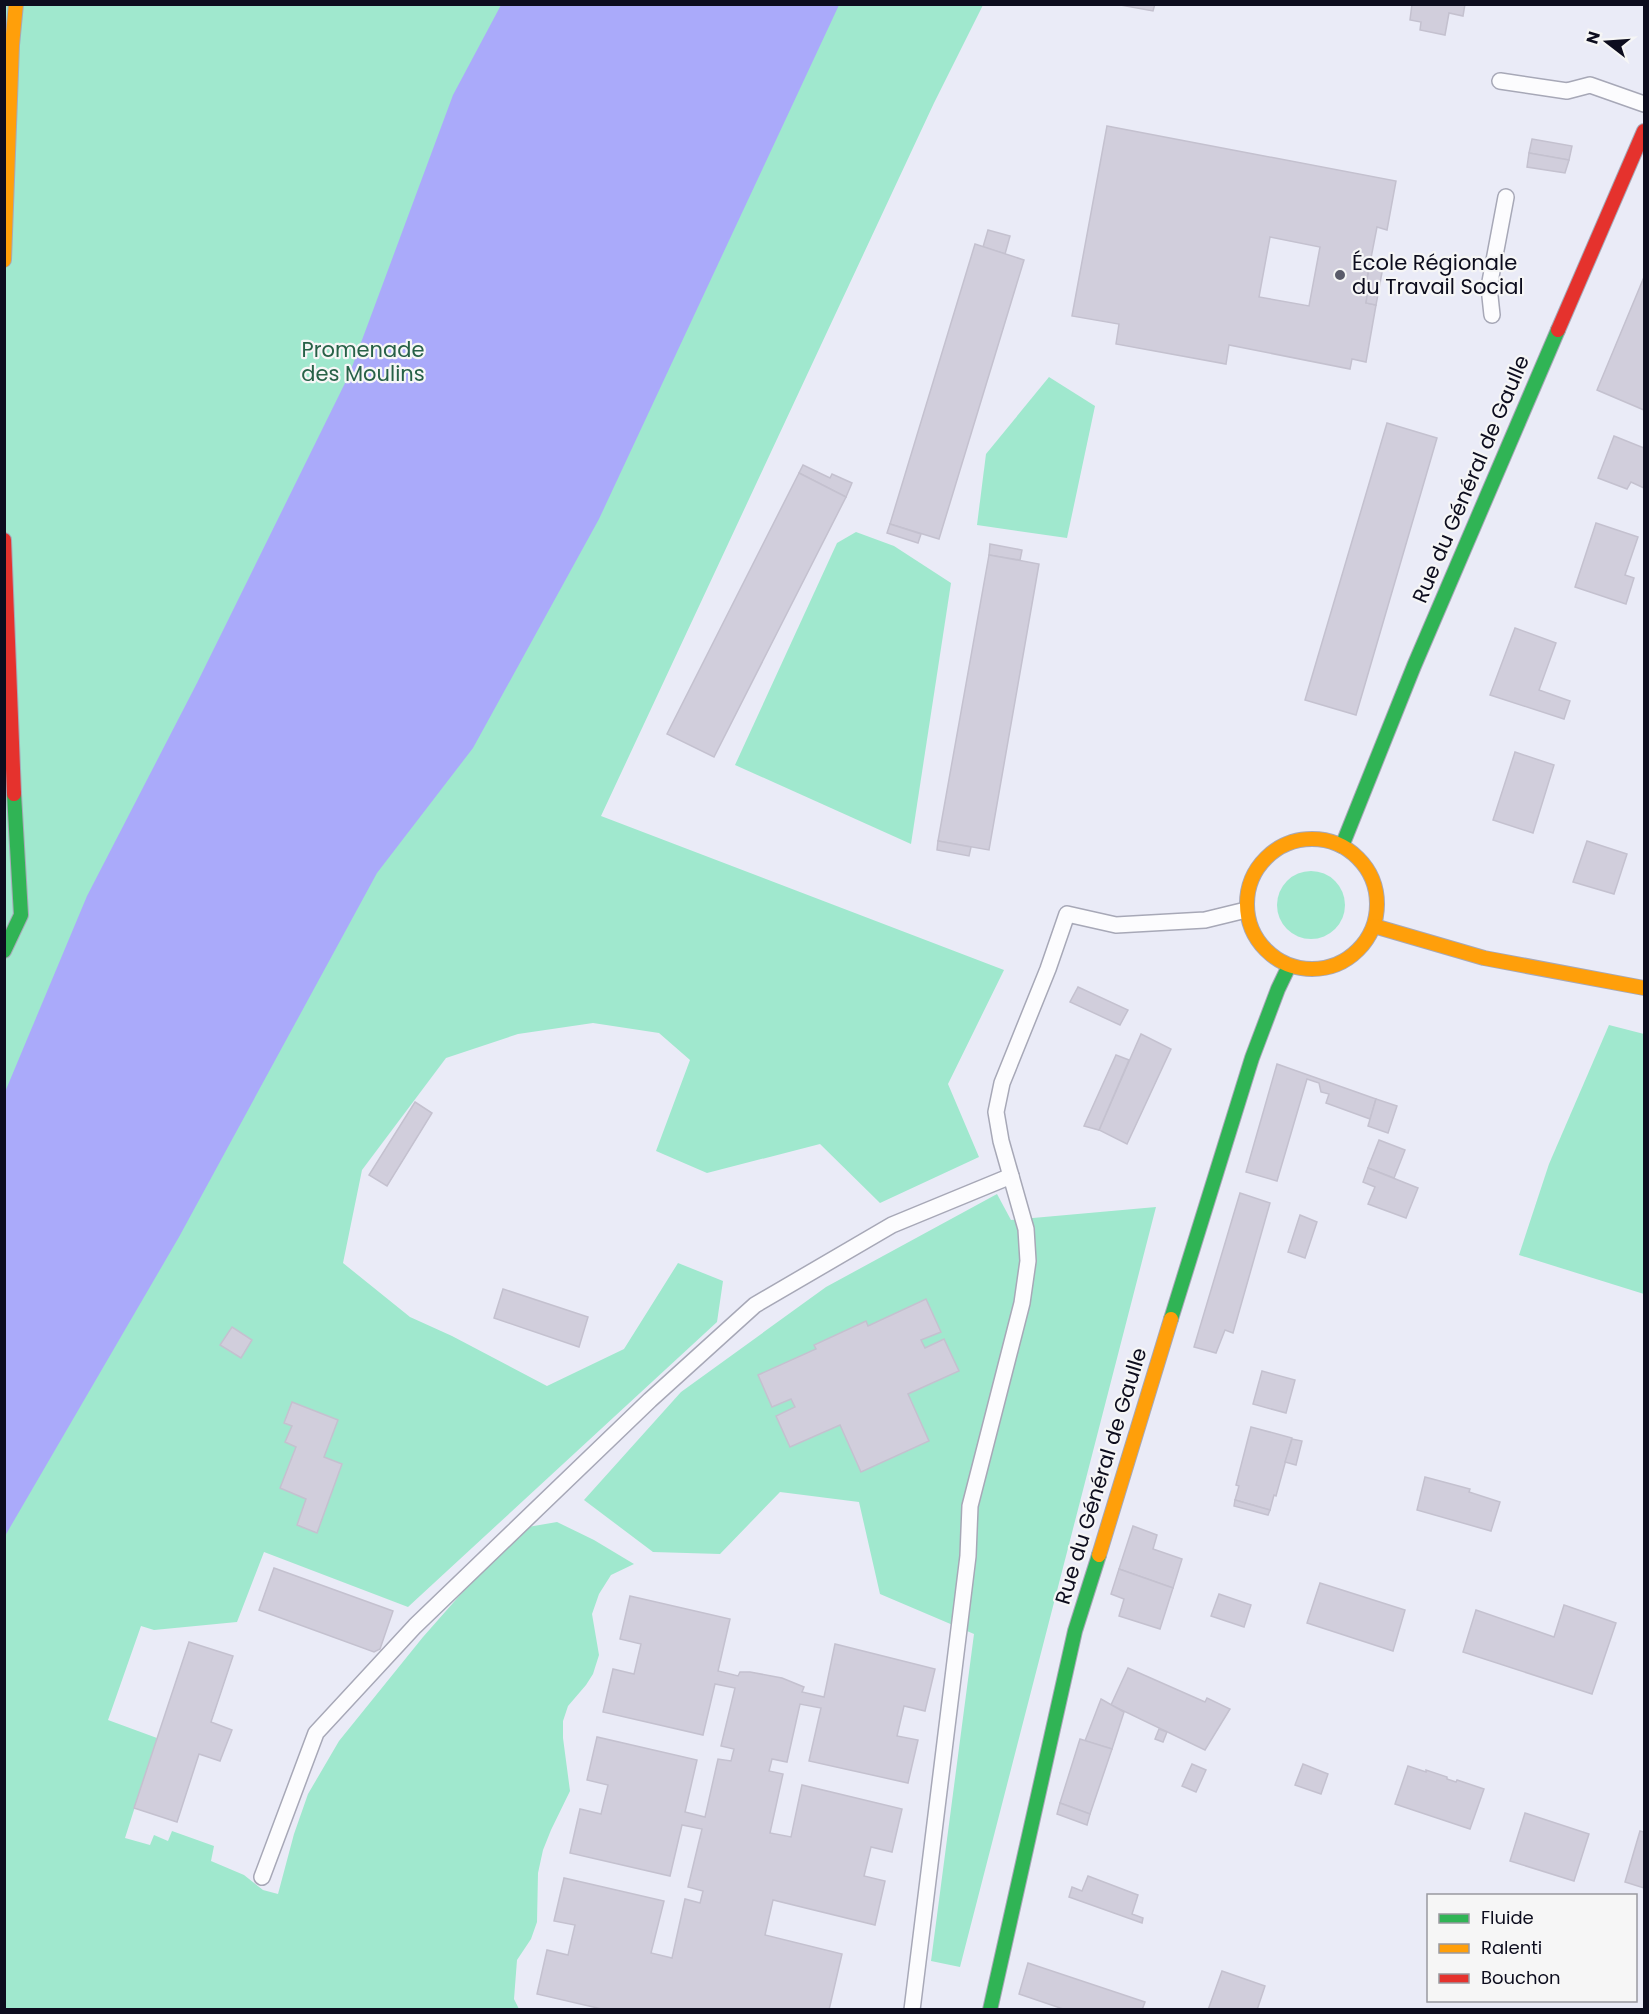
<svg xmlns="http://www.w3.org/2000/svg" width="1649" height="2014" viewBox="0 0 1649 2014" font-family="Poppins,sans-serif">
	<rect width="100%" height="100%" fill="#eaebf7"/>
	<g fill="#a0e8ce">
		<polygon points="4,5 983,5 934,103 601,816 1004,970 948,1084 979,1157 880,1203 820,1144 707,1173 656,1151 690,1060 659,1033 593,1023 518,1034 446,1058 362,1170 343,1263 410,1317 452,1336 547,1386 624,1349 678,1263 723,1281 717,1322 408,1607 264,1552 237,1622 154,1630 141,1626 108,1720 157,1738 125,1838 150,1845 154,1835 168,1841 172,1831 214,1846 211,1861 244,1875 263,1890 278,1894 294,1834 308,1794 339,1741 423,1637 460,1595 528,1527 557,1522 594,1540 634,1564 611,1575 599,1594 592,1614 599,1655 593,1674 586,1685 568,1706 563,1721 563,1738 570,1791 551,1830 543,1850 538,1873 537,1922 531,1939 517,1960 514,1999 519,2009 5,2009"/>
		<polygon points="1049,377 1095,406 1067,538 977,525 986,454"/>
		<polygon points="856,532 894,546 951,583 911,844 735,765 837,543"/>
		<circle cx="1311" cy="905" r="34"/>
		<polygon points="1609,1025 1644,1034 1644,1294 1519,1255 1549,1164"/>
		<polygon points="997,1194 1011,1220 1156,1207 960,1967 931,1961 974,1634 880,1594 859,1502 780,1492 720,1554 653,1552 584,1500 681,1392 826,1287"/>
	</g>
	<polygon fill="#aaaafa" points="501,5 839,5 599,519 473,748 377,873 179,1237 5,1536 5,1092 87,896 197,683 349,375 453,95"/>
	<g fill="#d1cedc" stroke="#c4c1cf" stroke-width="1.5" fill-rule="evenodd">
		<polygon points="1115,4 1155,4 1153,11"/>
		<polygon points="1412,4 1465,4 1463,16 1449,13 1445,35 1420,30 1421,22 1410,20"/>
		<path d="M1107,126L1396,181L1387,230L1377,227L1365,289L1368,290L1366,303L1376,305L1366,362L1352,359L1350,369L1229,345L1226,364L1116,344L1119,324L1072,316ZM1270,237L1320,247L1309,306L1259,297Z"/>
		<polygon points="1532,139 1572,146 1569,160 1529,153"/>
		<polygon points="1529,153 1569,160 1565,173 1527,167"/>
		<polygon points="988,230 1010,236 1005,254 983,247"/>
		<polygon points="975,244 1024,260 939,539 890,524"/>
		<polygon points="1370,265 1383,267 1376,305 1366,303 1368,290 1365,289"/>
		<polygon points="1644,277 1644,410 1597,390"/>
		<polygon points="1387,423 1437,438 1356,715 1305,700"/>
		<polygon points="1614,436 1644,448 1644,488 1631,482 1627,489 1598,478"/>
		<polygon points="803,465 830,478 832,474 852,483 846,497 799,473"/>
		<polygon points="799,473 846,497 714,757 667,734"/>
		<polygon points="1596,523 1638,537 1625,575 1634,578 1626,604 1575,587"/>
		<polygon points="890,524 921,534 918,543 887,533"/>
		<polygon points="990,544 1022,550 1020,560 989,555"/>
		<polygon points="989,555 1039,564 989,850 938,841"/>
		<polygon points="1515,628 1556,643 1539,690 1570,701 1564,719 1490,695"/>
		<polygon points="1515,752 1554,765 1533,833 1493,820"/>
		<polygon points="938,841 971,847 969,856 937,850"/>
		<polygon points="1587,841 1627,854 1614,894 1573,882"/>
		<polygon points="1078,987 1128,1010 1120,1025 1070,1002"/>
		<polygon points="1141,1034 1171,1049 1127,1144 1099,1130"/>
		<polygon points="1116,1055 1129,1060 1099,1130 1084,1126"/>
		<polygon points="1277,1064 1376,1099 1370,1119 1326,1103 1329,1094 1321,1092 1319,1083 1307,1079 1277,1181 1246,1172"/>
		<polygon points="1376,1099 1397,1106 1388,1133 1368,1126"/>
		<polygon points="415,1102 432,1113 387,1186 369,1175"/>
		<polygon points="1379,1140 1405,1150 1394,1178 1368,1168"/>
		<polygon points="1368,1168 1418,1188 1406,1218 1368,1204 1375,1187 1363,1182"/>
		<polygon points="1240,1193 1270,1203 1233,1333 1225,1330 1216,1353 1194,1347"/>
		<polygon points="1300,1215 1317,1222 1305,1258 1288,1252"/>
		<polygon points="503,1289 588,1317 579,1347 494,1318"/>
		<polygon points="926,1299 941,1332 921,1340 925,1348 944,1339 959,1371 908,1394 929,1441 861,1472 840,1425 790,1447 776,1416 795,1407 791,1399 772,1407 758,1375 816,1349 814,1345 866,1321 868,1326"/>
		<polygon points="232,1327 252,1340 241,1358 220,1345"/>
		<polygon points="1262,1371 1295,1380 1286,1413 1253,1404"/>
		<polygon points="292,1402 338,1420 324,1457 342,1464 317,1533 297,1525 306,1499 280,1488 296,1447 285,1442 292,1426 284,1423"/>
		<polygon points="1251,1427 1292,1438 1276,1496 1274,1495 1270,1510 1235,1500 1239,1486 1236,1485"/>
		<polygon points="1292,1439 1302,1441 1296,1465 1285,1462"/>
		<polygon points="1425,1477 1470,1489 1469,1492 1500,1502 1491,1531 1417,1510"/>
		<polygon points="1235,1500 1270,1510 1268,1515 1234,1506"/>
		<polygon points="1133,1526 1157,1535 1153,1549 1182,1559 1173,1588 1119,1569"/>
		<polygon points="274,1568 393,1611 380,1649 374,1652 259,1610"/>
		<polygon points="1119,1569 1173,1588 1160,1629 1119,1616 1124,1599 1111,1594"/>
		<polygon points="1320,1583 1405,1610 1393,1651 1307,1623"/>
		<polygon points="1219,1594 1251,1605 1244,1627 1211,1616"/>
		<polygon points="630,1596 730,1619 718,1671 738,1676 740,1672 750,1672 782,1678 804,1687 802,1692 824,1697 835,1644 935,1669 925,1711 904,1706 897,1736 918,1740 908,1783 809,1761 821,1708 800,1704 787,1762 772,1759 769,1771 783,1774 770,1833 791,1837 802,1785 902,1809 892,1852 871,1847 864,1876 885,1881 875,1925 773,1900 765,1935 842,1954 829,2010 606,2010 537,1994 547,1950 568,1955 575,1925 554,1921 564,1878 664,1901 651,1953 672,1958 685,1899 700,1903 703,1891 688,1887 702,1829 682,1825 670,1876 570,1853 580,1809 601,1814 608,1785 587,1780 597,1737 697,1760 685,1812 705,1817 718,1759 731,1761 734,1749 721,1746 735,1688 715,1684 703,1735 603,1712 613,1669 634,1674 641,1644 620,1639"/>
		<polygon points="1564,1605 1616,1623 1592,1694 1463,1652 1476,1610 1554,1637"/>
		<polygon points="189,1642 233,1656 211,1722 232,1730 220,1761 199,1754 177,1822 134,1808"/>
		<polygon points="1128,1668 1205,1702 1207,1698 1230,1709 1205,1750 1111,1705"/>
		<polygon points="1101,1699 1124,1712 1112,1749 1085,1741"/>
		<polygon points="1159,1729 1167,1732 1163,1742 1155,1739"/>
		<polygon points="1080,1739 1112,1749 1090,1814 1060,1803"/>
		<polygon points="1192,1764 1206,1770 1196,1792 1182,1786"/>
		<polygon points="1303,1764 1328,1774 1321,1794 1295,1785"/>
		<polygon points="1408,1766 1426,1772 1426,1770 1447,1777 1447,1779 1456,1782 1457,1780 1484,1789 1470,1829 1395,1804"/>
		<polygon points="1060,1803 1090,1814 1087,1825 1057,1814"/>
		<polygon points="1525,1813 1589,1834 1574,1881 1510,1861"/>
		<polygon points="1640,1831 1644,1832 1644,1888 1625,1882"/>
		<polygon points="1088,1876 1138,1895 1132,1914 1143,1918 1142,1923 1069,1897 1072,1887 1082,1891"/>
		<polygon points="1028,1963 1145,2002 1142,2010 1066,2010 1019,1994"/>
		<polygon points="1222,1971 1265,1986 1257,2010 1208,2010"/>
	</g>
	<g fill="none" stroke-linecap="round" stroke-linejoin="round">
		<defs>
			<g id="lane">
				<polyline points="1500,81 1567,91 1590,85 1644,104"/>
				<polyline points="1492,315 1489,287 1506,197"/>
				<polyline points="262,1877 316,1733 415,1626 650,1400 755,1305 892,1225 1011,1176"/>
				<polyline points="912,2010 968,1556 970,1506 1022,1303 1028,1261 1026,1229 1001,1141 996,1112 1002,1083 1048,969 1067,914 1116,925 1205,920 1246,910"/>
			</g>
			<g id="fast">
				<polyline points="1342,846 1414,666 1558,330"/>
				<polyline points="4,951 21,915 14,794"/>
				<polyline points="1171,1319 1252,1058 1278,989 1289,966"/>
				<polyline points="990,2010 1075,1631 1099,1555"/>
			</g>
			<g id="slow">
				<polyline points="4,260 12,45 16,4"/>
				<circle cx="1312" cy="904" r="65"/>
				<polyline points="1374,926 1484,958 1644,988"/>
				<polyline points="1099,1555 1171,1319"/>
			</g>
			<g id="jam">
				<polyline points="1558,330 1644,131"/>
				<polyline points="4,540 14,794"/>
			</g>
		</defs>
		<use href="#lane" stroke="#a7a8b7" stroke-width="18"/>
		<use href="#fast" stroke="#a7a8b7" stroke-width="16"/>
		<use href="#slow" stroke="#a7a8b7" stroke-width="16"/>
		<use href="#jam" stroke="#a7a8b7" stroke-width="16"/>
		<use href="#lane" stroke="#fcfcfe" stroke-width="15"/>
		<use href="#fast" stroke="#30b455" stroke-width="14"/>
		<use href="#slow" stroke="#ff9f0a" stroke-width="14"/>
		<use href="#jam" stroke="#e5322d" stroke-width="14"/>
	</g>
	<circle fill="#5a5b6a" stroke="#f6f6f6" stroke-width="2" cx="1340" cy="275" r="6"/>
	<g text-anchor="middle" stroke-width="4.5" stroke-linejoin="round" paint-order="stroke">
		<g font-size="21" fill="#0d0d1e" stroke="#f6f6f6" text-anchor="start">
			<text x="1352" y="270">École Régionale<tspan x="1352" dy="24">du Travail Social</tspan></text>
		</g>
		<g font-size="21" fill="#276147" stroke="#f6f6f6">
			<text x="363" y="357">Promenade<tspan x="363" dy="24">des Moulins</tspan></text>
		</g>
		<g font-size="21" fill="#0d0d1e" stroke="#f6f6f6">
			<text transform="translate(1471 479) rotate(-67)" y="7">Rue du Général de Gaulle</text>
			<text transform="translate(1101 1476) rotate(-73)" y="7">Rue du Général de Gaulle</text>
		</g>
	</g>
	<rect width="1649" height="2014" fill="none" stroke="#0d0d1e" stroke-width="12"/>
	<rect x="1427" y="1894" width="210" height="108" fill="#f6f6f6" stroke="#9999a0" stroke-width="1.5"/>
	<rect x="1439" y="1914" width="30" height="9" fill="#30b455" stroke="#9999a0" stroke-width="1.5"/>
	<text x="1481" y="1924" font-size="18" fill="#0d0d1e">Fluide</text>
	<rect x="1439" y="1944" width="30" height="9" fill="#ff9f0a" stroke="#9999a0" stroke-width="1.5"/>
	<text x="1481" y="1954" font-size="18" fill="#0d0d1e">Ralenti</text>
	<rect x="1439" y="1974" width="30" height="9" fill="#e5322d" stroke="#9999a0" stroke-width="1.5"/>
	<text x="1481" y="1984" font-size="18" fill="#0d0d1e">Bouchon</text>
	<g transform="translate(1607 42) rotate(287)" stroke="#f6f6f6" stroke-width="4.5" paint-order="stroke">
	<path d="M0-4.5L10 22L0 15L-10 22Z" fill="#0d0d1e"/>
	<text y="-9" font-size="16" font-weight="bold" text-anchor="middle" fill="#0d0d1e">N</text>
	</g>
</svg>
